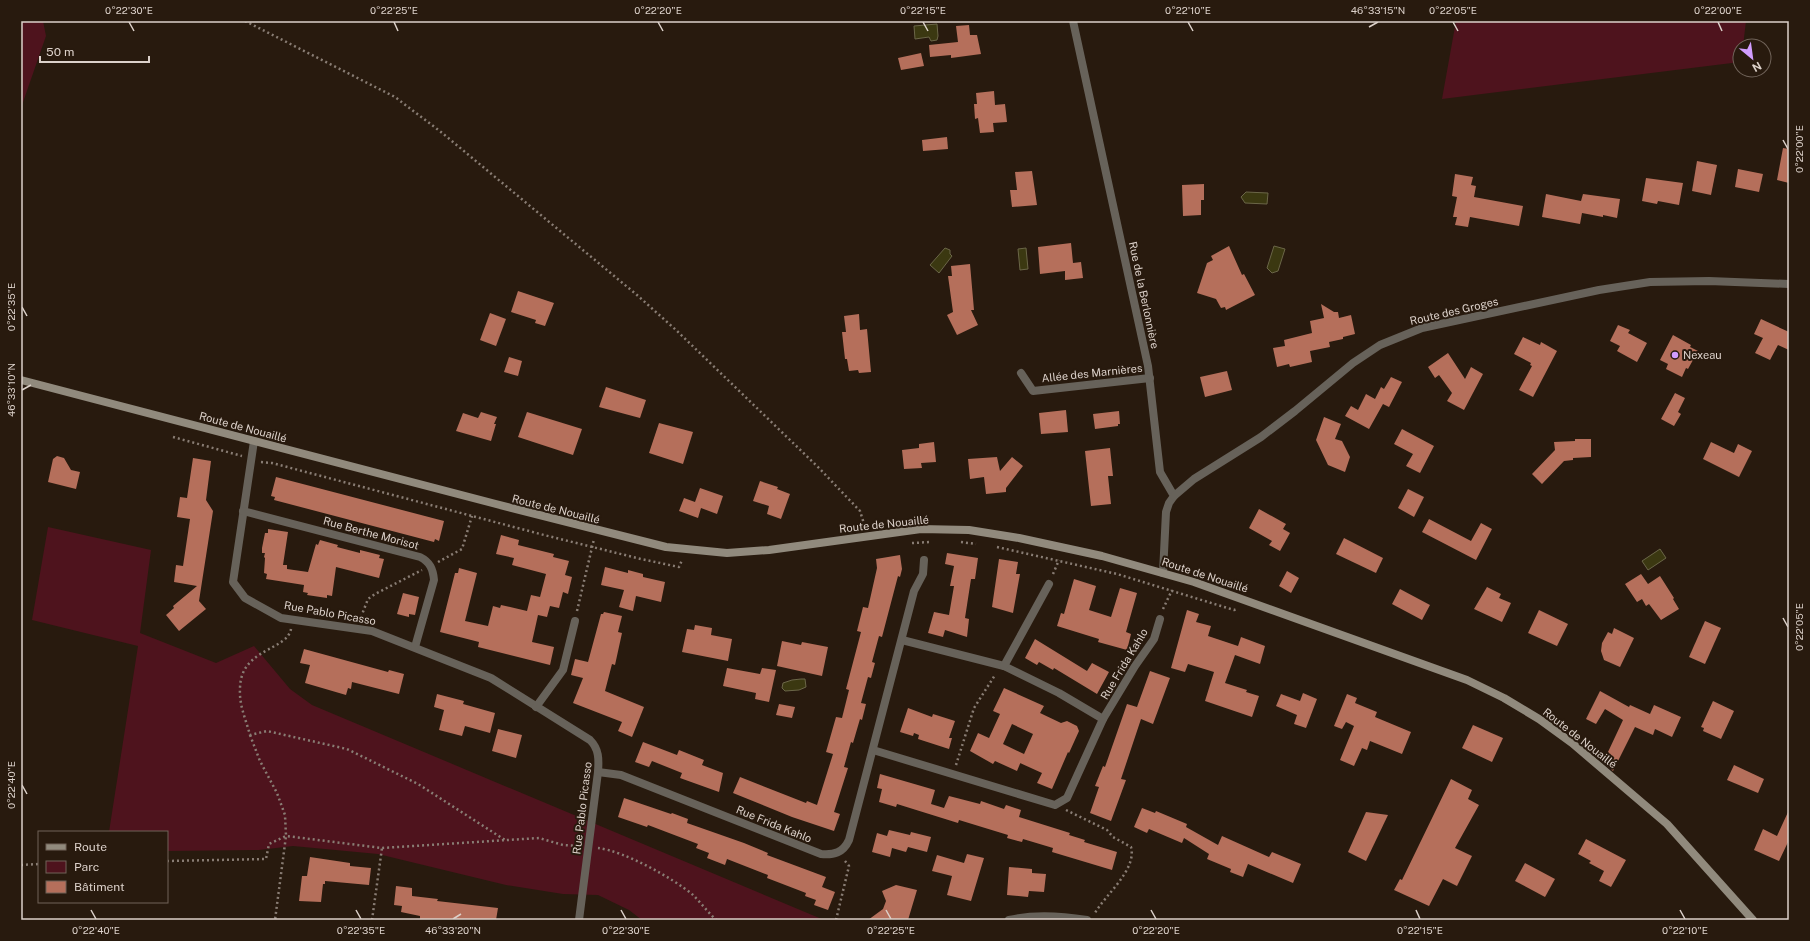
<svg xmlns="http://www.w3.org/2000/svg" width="1810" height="941" viewBox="0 0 1810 941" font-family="'Public Sans',sans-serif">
	<rect width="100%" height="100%" fill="#281a0e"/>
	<g fill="#4e131d">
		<polygon points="21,21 43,21 46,36 22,105"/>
		<polygon points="1456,21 1746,21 1743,46 1740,46 1740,62 1442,99"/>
		<polygon points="48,527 151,550 140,633 216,663 254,646 290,689 312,705 824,920 642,920 629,910 598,895 563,894 506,885 378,854 293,846 259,850 167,851 167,832 109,832 138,646 32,620"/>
	</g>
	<g fill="#3b3811" stroke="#6b6648">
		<polygon points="937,24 938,36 937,40 931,41 929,37 915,39 914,26"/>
		<polygon points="1246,192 1268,193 1267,204 1245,203 1241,197"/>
		<polygon points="1274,246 1285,249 1278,271 1272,273 1267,268"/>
		<polygon points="945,248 950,250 950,254 952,256 939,273 930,265"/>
		<polygon points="1026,248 1028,269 1020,270 1018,249"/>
		<polygon points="1660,549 1666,558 1648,570 1642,561"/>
		<polygon points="801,679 805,679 806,687 799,690 785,691 782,688 783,683 792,680"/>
	</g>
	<g fill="#b56f5b">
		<polygon points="969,25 970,35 977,35 981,54 951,58 951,55 930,57 929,45 958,42 956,26"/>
		<polygon points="921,53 924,66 901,70 898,58"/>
		<polygon points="994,91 995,105 1005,104 1007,122 993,123 994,132 980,133 978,118 975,119 974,104 977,104 976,93"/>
		<polygon points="947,137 948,149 923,151 922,140"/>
		<polygon points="1783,148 1789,149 1789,183 1777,180"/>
		<polygon points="1697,161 1717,165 1711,195 1692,191"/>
		<polygon points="1738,169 1763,174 1759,192 1735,187"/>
		<polygon points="1032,171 1037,205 1012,207 1010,190 1017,190 1015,172"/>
		<polygon points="1455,174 1473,177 1471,185 1476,186 1474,197 1523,206 1519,226 1470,217 1468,227 1455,225 1457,217 1453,217 1457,197 1452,196"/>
		<polygon points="1646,178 1683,183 1679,205 1658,201 1657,204 1642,201"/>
		<polygon points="1204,184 1204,200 1201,200 1201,215 1183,216 1182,185"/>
		<polygon points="1546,194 1581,201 1583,194 1620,199 1617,218 1603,215 1603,217 1582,213 1580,224 1542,217"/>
		<polygon points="1071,243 1073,263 1081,262 1083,278 1065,280 1065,271 1040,274 1038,247"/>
		<polygon points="1229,246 1242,275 1244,274 1255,295 1226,310 1225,307 1221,308 1216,299 1197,293 1207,263 1213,260 1211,256"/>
		<polygon points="970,264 974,310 971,310 978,325 957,335 947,315 953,312 948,276 952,276 951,266"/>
		<polygon points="518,291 554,303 545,326 535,323 536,320 511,312"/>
		<polygon points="1321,304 1334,312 1338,312 1339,318 1351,315 1355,334 1343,337 1343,339 1329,342 1330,347 1310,351 1312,362 1290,367 1289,364 1277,367 1273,348 1285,346 1284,340 1312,333 1310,321 1324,318"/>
		<polygon points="490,313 506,319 496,346 480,340"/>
		<polygon points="859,314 860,330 867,329 871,372 859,373 858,370 849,371 847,359 845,359 842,332 846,332 844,316"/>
		<polygon points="1761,319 1789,332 1789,350 1778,345 1770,360 1755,353 1763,338 1754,334"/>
		<polygon points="1618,325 1630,330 1628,333 1647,343 1637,362 1617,351 1620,346 1610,341"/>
		<polygon points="1673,335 1691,345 1690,347 1698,351 1688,369 1686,368 1682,377 1666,369 1668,364 1660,360"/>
		<polygon points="1523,337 1540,345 1541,342 1557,351 1533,397 1519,390 1532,366 1530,365 1531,363 1514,354"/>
		<polygon points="1448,353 1465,379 1471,367 1483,374 1464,410 1447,401 1452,393 1439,375 1435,378 1428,367"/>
		<polygon points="509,357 522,361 518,376 504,372"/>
		<polygon points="1227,371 1232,390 1205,397 1200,377"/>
		<polygon points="1391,377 1402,382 1389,407 1383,404 1369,429 1345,416 1351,406 1358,410 1366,394 1375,399 1381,387 1384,389"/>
		<polygon points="606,387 646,400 640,418 599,407"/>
		<polygon points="1675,393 1685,398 1678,412 1681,414 1674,426 1661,419"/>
		<polygon points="1066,410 1068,432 1041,434 1039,413"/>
		<polygon points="1119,411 1120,424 1118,424 1118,426 1095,429 1093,414"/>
		<polygon points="481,412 497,417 494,424 496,424 491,441 456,431 463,413 478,418"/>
		<polygon points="527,412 582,429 573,455 518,437"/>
		<polygon points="1324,417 1341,424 1335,439 1342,441 1350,457 1345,472 1328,465 1316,440"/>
		<polygon points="659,423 693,432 683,464 649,453"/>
		<polygon points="1402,429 1434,446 1420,473 1406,466 1413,454 1394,444"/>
		<polygon points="1575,439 1591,439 1591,457 1573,458 1573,460 1564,461 1542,484 1532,474 1555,450 1554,442 1575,441"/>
		<polygon points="934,442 936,462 921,463 922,468 904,469 902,450 919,448 919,444"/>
		<polygon points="1711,442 1734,453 1738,444 1752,451 1739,477 1703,459"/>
		<polygon points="1110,448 1113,476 1108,476 1111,504 1091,506 1085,451"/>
		<polygon points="57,456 64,458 71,470 80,472 76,489 48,482 53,459"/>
		<polygon points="997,457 1000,471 1012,457 1023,466 1006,488 1006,492 986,494 984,477 970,479 968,459"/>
		<polygon points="193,458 211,461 206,500 213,511 199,601 206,609 179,631 166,615 174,608 173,606 197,586 174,582 176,565 183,566 190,519 177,517 180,497 187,498"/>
		<polygon points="276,477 444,521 439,541 435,539 434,542 274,500 275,497 271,496"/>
		<polygon points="760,481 778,487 777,489 790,494 781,519 767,514 769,506 753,501"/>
		<polygon points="700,488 723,496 717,514 701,508 698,518 679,511 684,498 695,502"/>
		<polygon points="1408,489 1424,497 1414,517 1398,508"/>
		<polygon points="1259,509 1286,524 1283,529 1290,533 1280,551 1269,545 1272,541 1249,528"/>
		<polygon points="1429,519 1471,541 1481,523 1492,529 1476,560 1422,532"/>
		<polygon points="268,529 288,532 283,565 287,565 287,569 308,572 316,544 318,545 320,540 338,545 337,547 360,553 360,550 380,555 379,558 384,559 379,578 336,567 332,596 327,595 327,598 307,595 308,593 303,592 304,585 266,579 267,574 264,573 265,558 264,557 265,553 262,553 262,548 265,533 268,533"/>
		<polygon points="501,535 519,540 518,545 554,554 553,557 569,561 565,575 572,577 568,594 563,592 559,608 550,606 547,617 538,615 532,642 554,647 550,665 478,647 479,642 440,632 455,573 458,573 459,568 477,573 465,621 488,626 493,606 500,608 501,605 527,611 531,595 540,597 546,574 512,565 514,558 496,554"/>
		<polygon points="1344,538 1383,558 1376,573 1336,554"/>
		<polygon points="947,553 978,558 975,579 971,579 965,618 969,619 967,637 945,630 943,637 928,633 934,612 949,615 954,586 950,586 954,566 945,564"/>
		<polygon points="900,555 902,569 900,577 898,576 882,637 879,636 872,662 875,663 871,678 868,677 861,703 866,704 862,720 860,719 853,743 851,742 844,767 848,768 834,812 840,814 834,831 792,817 733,793 740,777 806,803 807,801 817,805 833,754 826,752 836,717 842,718 849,690 846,689 861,632 857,631 863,607 868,608 877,568 876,559"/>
		<polygon points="999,559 1018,562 1016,574 1020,574 1013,613 992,607"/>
		<polygon points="605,567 628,573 628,570 643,574 643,577 665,582 661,602 636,596 633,611 619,607 624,590 601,585"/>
		<polygon points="1287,571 1299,578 1291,593 1279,586"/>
		<polygon points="1641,574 1648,584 1660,576 1674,598 1673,599 1679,609 1661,620 1649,604 1646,606 1642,599 1637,602 1625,584"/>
		<polygon points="1074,579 1096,586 1089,610 1111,617 1120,588 1137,593 1126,632 1131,634 1127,650 1098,642 1099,639 1057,626 1061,613 1064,614"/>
		<polygon points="1487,587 1501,594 1499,598 1511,603 1502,622 1474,609"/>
		<polygon points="1400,589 1430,605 1422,620 1392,604"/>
		<polygon points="403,593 419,597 415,615 409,614 409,617 397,614"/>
		<polygon points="1187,610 1199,614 1196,622 1211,626 1208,636 1238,646 1241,637 1265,646 1260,664 1235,655 1225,683 1247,690 1246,692 1259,696 1252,717 1205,701 1214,672 1188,664 1185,672 1171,668"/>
		<polygon points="1539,610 1568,624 1557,646 1528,633"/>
		<polygon points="604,612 622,616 618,632 622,633 615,665 612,664 605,691 644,707 632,737 618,731 622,722 573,703 583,678 571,675 575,659 588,662 601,614 603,614"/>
		<polygon points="1705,621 1721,628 1705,664 1689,657"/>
		<polygon points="695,625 712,628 711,635 732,639 728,661 682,652 687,629 694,630"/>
		<polygon points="1614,628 1634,638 1620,667 1604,660 1601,651 1602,643 1608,632 1612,634"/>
		<polygon points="1035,639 1087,671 1092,663 1109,672 1097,694 1054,668 1053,670 1039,662 1037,665 1025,658"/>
		<polygon points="782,641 801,645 802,642 828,647 822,676 777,666"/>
		<polygon points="304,649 388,672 389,670 404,674 399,694 352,682 351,689 348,688 346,695 305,683 310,665 300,663"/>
		<polygon points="727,668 760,674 762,668 776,670 769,702 755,699 756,693 723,686"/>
		<polygon points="1150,671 1170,678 1153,724 1141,719 1121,779 1126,780 1111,821 1090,813 1099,787 1095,786 1103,766 1105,767 1127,704 1137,707"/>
		<polygon points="1004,688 1044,706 1040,713 1061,723 1067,721 1077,726 1079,731 1069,753 1068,752 1052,789 1037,783 1042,773 1020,763 1033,734 1012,724 1003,744 1024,754 1017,771 995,761 993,764 970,751 978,733 989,738 1000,714 993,711"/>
		<polygon points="1600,691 1629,707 1630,705 1650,714 1654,705 1681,717 1672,737 1655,729 1653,735 1635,727 1613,771 1604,763 1609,753 1608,752 1623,720 1605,709 1596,724 1586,719"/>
		<polygon points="1303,693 1317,699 1306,728 1294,724 1297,715 1276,706 1281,694 1300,701"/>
		<polygon points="437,694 464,701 463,704 495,713 490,733 465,726 462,736 439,730 444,710 434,707"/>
		<polygon points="1347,694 1357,698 1355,703 1377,712 1375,717 1411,732 1402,754 1370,741 1367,750 1362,748 1354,766 1340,760 1354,726 1346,722 1342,729 1334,726"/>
		<polygon points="1713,701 1734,711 1721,739 1703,731 1704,728 1701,727"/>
		<polygon points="779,704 795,707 792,718 776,715"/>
		<polygon points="908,708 932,717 933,714 955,721 949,738 952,738 949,749 918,739 919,735 914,733 913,736 900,732"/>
		<polygon points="1473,725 1503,738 1492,762 1462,748"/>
		<polygon points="498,729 522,735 516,758 492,751"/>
		<polygon points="643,742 677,755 679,750 704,760 702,765 723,773 719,792 680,778 682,773 652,761 649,767 635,762"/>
		<polygon points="1734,765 1764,779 1758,793 1727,780"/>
		<polygon points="880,774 935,790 931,804 944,808 949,796 980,804 981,801 1004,809 1006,805 1021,810 1019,817 1070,833 1069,835 1085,840 1084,842 1117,852 1112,870 1052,852 1053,848 1023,839 1022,842 1007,838 1008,835 959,820 958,823 897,804 896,807 879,802 882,789 877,788"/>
		<polygon points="1451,779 1472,790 1468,799 1479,805 1455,848 1472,856 1457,886 1443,879 1429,906 1394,890 1400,879 1402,880"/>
		<polygon points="624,798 671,814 672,813 688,819 687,823 744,843 768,853 767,855 826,877 822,887 835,892 828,910 814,905 816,900 805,896 806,893 767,878 768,875 727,859 725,865 707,858 709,853 696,848 698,844 648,825 647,827 618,817"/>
		<polygon points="1142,808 1155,813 1156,811 1187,824 1186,827 1218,845 1222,836 1269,857 1272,852 1301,864 1293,883 1248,864 1243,877 1230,872 1231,869 1207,859 1209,854 1184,838 1182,843 1149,829 1147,833 1134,827"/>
		<polygon points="1789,810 1789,840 1779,861 1754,850 1763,829 1777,836"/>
		<polygon points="1366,812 1388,815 1366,861 1348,852"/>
		<polygon points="889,830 910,835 911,832 931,837 927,852 908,847 906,852 892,848 890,857 872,852 877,833 887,836"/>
		<polygon points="1586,839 1626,860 1611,887 1599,881 1604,871 1589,863 1591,861 1578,854"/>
		<polygon points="967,854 984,858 971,901 947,895 952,876 932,871 937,855 964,863"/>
		<polygon points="310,857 350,863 350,866 371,868 369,885 325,881 325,884 323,884 321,902 299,901 302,876 307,876"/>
		<polygon points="1525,863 1555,879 1545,897 1515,881"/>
		<polygon points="1009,867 1032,869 1032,873 1046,874 1044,892 1029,891 1028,897 1007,895"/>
		<polygon points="896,885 917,890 908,920 868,920 883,909 886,901 882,891"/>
		<polygon points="396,886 412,888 412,896 438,899 437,901 498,908 496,920 420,919 420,916 401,912 402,906 394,905"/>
	</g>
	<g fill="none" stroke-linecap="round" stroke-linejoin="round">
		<g stroke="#897d74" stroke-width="2.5" stroke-dasharray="2 3" stroke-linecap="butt">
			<polyline points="245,21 395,97 441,132 637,295 676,330 818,467 860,511 865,527"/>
			<polyline points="173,437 242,456"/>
			<polyline points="261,462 272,463 544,535 641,559 679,567 682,560"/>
			<polyline points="961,542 976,544"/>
			<polyline points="912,543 931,542"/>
			<polyline points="997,547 1117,574 1234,610 1237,609"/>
			<polyline points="438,562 462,549 472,516"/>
			<polyline points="1053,574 1059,560"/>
			<polyline points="1163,609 1172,590"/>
			<polyline points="577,611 594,539"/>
			<polyline points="361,617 368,599 375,594 422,570"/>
			<path d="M291,629C287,651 240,648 240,689C239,705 246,720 250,735L267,731L347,749L418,784L505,840"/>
			<polyline points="250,735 260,761 277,793 285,815 286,836 275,920"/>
			<polyline points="956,765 974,708 995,675"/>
			<path d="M1066,810L1107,830L1113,837L1131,847C1137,870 1105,895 1095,913"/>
			<path d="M598,848C624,851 673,878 693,895C701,903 708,912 716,920"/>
			<polyline points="167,861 266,859 269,844 286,836 382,848 539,838 563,845 579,846"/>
			<polyline points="21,865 39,864"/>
			<polyline points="372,920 382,848"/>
			<polyline points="836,920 849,866 845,861"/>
		</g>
		<g stroke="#67625a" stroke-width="8">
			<polyline points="1073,21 1148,366 1160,472 1174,496 1169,503 1166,512 1163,573"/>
			<polyline points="1021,373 1033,391 1150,378"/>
			<path d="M254,441L233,582L245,598L281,618L372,631L491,678L590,740C599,749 599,759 598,772L579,920"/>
			<polyline points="1174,496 1194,479 1261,437 1295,411 1353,363 1380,345 1422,328 1599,290 1650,282 1709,281 1789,284"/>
			<path d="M243,511L420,557C430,562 433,569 434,580L415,647"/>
			<polyline points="902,640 1004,666 1059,693 1103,719"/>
			<polyline points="1004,666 1049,584"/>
			<polyline points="536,707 563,670 575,621"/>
			<polyline points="873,750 1055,805 1067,798 1103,719 1135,666 1154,639 1160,619"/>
			<path d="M598,772L621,775L821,854C834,855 843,853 849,840L914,591L923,574L924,560"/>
			<path d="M1009,920C1034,914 1062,916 1087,920"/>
		</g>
		<polyline stroke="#918a7d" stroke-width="8" points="21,380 496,504 666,547 727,553 769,550 921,529 969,530 1019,538 1102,556 1194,582 1467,680 1504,698 1539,719 1572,743 1667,824 1753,920"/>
	</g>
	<path fill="none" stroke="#dcd1ca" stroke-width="1.5" d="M129,22L134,31M394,22L398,31M658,22L663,31M923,22L928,31M1188,22L1193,31M1453,22L1458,31M1718,22L1722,31M1369,27L1378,22M1783,140L1788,149M22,307L27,316M22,390L31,385M1783,618L1788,627M22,785L27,794M91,910L96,919M356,910L361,919M621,910L626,919M886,910L891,919M1151,910L1156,919M1416,910L1420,919M1680,910L1685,919M453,919L461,914"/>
	<circle fill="#d19dfe" stroke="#281a0e" stroke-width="1.5" cx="1675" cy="355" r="4"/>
	<g text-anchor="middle" stroke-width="4" stroke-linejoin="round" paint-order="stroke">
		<g font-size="11" fill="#dcd1ca" stroke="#281a0e">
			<text transform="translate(1144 295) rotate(78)" y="4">Rue de la Berlonnière</text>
			<text transform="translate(1454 311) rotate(-13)" y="4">Route des Groges</text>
			<text transform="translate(1092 373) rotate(-6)" y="4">Allée des Marnières</text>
			<text transform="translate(243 427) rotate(15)" y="4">Route de Nouaillé</text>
			<text transform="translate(556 509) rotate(14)" y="4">Route de Nouaillé</text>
			<text transform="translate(884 524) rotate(-6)" y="4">Route de Nouaillé</text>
			<text transform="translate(371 533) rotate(15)" y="4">Rue Berthe Morisot</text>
			<text transform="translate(1205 575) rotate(18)" y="4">Route de Nouaillé</text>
			<text transform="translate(330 613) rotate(10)" y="4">Rue Pablo Picasso</text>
			<text transform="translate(1124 664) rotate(-59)" y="4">Rue Frida Kahlo</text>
			<text transform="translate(1580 738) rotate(38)" y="4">Route de Nouaillé</text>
			<text transform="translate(582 808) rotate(-83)" y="4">Rue Pablo Picasso</text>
			<text transform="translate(774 824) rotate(22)" y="4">Rue Frida Kahlo</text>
		</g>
		<g font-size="11" fill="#dcd1ca" stroke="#281a0e" text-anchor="start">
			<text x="1683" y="359">Nexeau</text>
		</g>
	</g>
	<rect width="1810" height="941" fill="none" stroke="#281a0e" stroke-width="44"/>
	<rect x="38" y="831" width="130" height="72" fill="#281a0e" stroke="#706359"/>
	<rect x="46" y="844" width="20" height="6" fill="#918a7d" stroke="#706359"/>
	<text x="74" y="851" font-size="12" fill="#dcd1ca">Route</text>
	<rect x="46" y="861" width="20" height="12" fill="#4e131d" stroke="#706359"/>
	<text x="74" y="871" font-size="12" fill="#dcd1ca">Parc</text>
	<rect x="46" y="881" width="20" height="12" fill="#b56f5b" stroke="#706359"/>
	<text x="74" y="891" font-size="12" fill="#dcd1ca">Bâtiment</text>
	<g transform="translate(1752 58) rotate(151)"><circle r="19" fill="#281a0e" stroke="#706359"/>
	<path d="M0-3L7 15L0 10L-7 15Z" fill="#d19dfe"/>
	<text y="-6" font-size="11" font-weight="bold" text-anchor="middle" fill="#dcd1ca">N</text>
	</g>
	<path d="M40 56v6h109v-6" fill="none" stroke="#dcd1ca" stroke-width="2"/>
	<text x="46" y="56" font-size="12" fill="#dcd1ca" stroke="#281a0e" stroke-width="3" paint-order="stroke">50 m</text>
	<rect x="22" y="22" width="1766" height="897" fill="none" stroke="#dcd1ca" stroke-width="1.5"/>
	<g font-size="10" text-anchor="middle" fill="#dcd1ca">
		<text x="129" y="14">0°22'30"E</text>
		<text x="394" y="14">0°22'25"E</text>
		<text x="658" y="14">0°22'20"E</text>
		<text x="923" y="14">0°22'15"E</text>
		<text x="1188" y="14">0°22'10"E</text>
		<text x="1378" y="14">46°33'15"N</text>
		<text x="1453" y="14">0°22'05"E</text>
		<text x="1718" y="14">0°22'00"E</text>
		<text transform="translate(1799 149) rotate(-90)" y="4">0°22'00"E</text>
		<text transform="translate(11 307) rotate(-90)" y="4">0°22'35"E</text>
		<text transform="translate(11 390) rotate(-90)" y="4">46°33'10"N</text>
		<text transform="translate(1799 627) rotate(-90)" y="4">0°22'05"E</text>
		<text transform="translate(11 785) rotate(-90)" y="4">0°22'40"E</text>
		<text x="96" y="934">0°22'40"E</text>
		<text x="361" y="934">0°22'35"E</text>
		<text x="453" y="934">46°33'20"N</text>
		<text x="626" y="934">0°22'30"E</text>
		<text x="891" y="934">0°22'25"E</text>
		<text x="1156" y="934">0°22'20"E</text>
		<text x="1420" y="934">0°22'15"E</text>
		<text x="1685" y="934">0°22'10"E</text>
	</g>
</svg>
